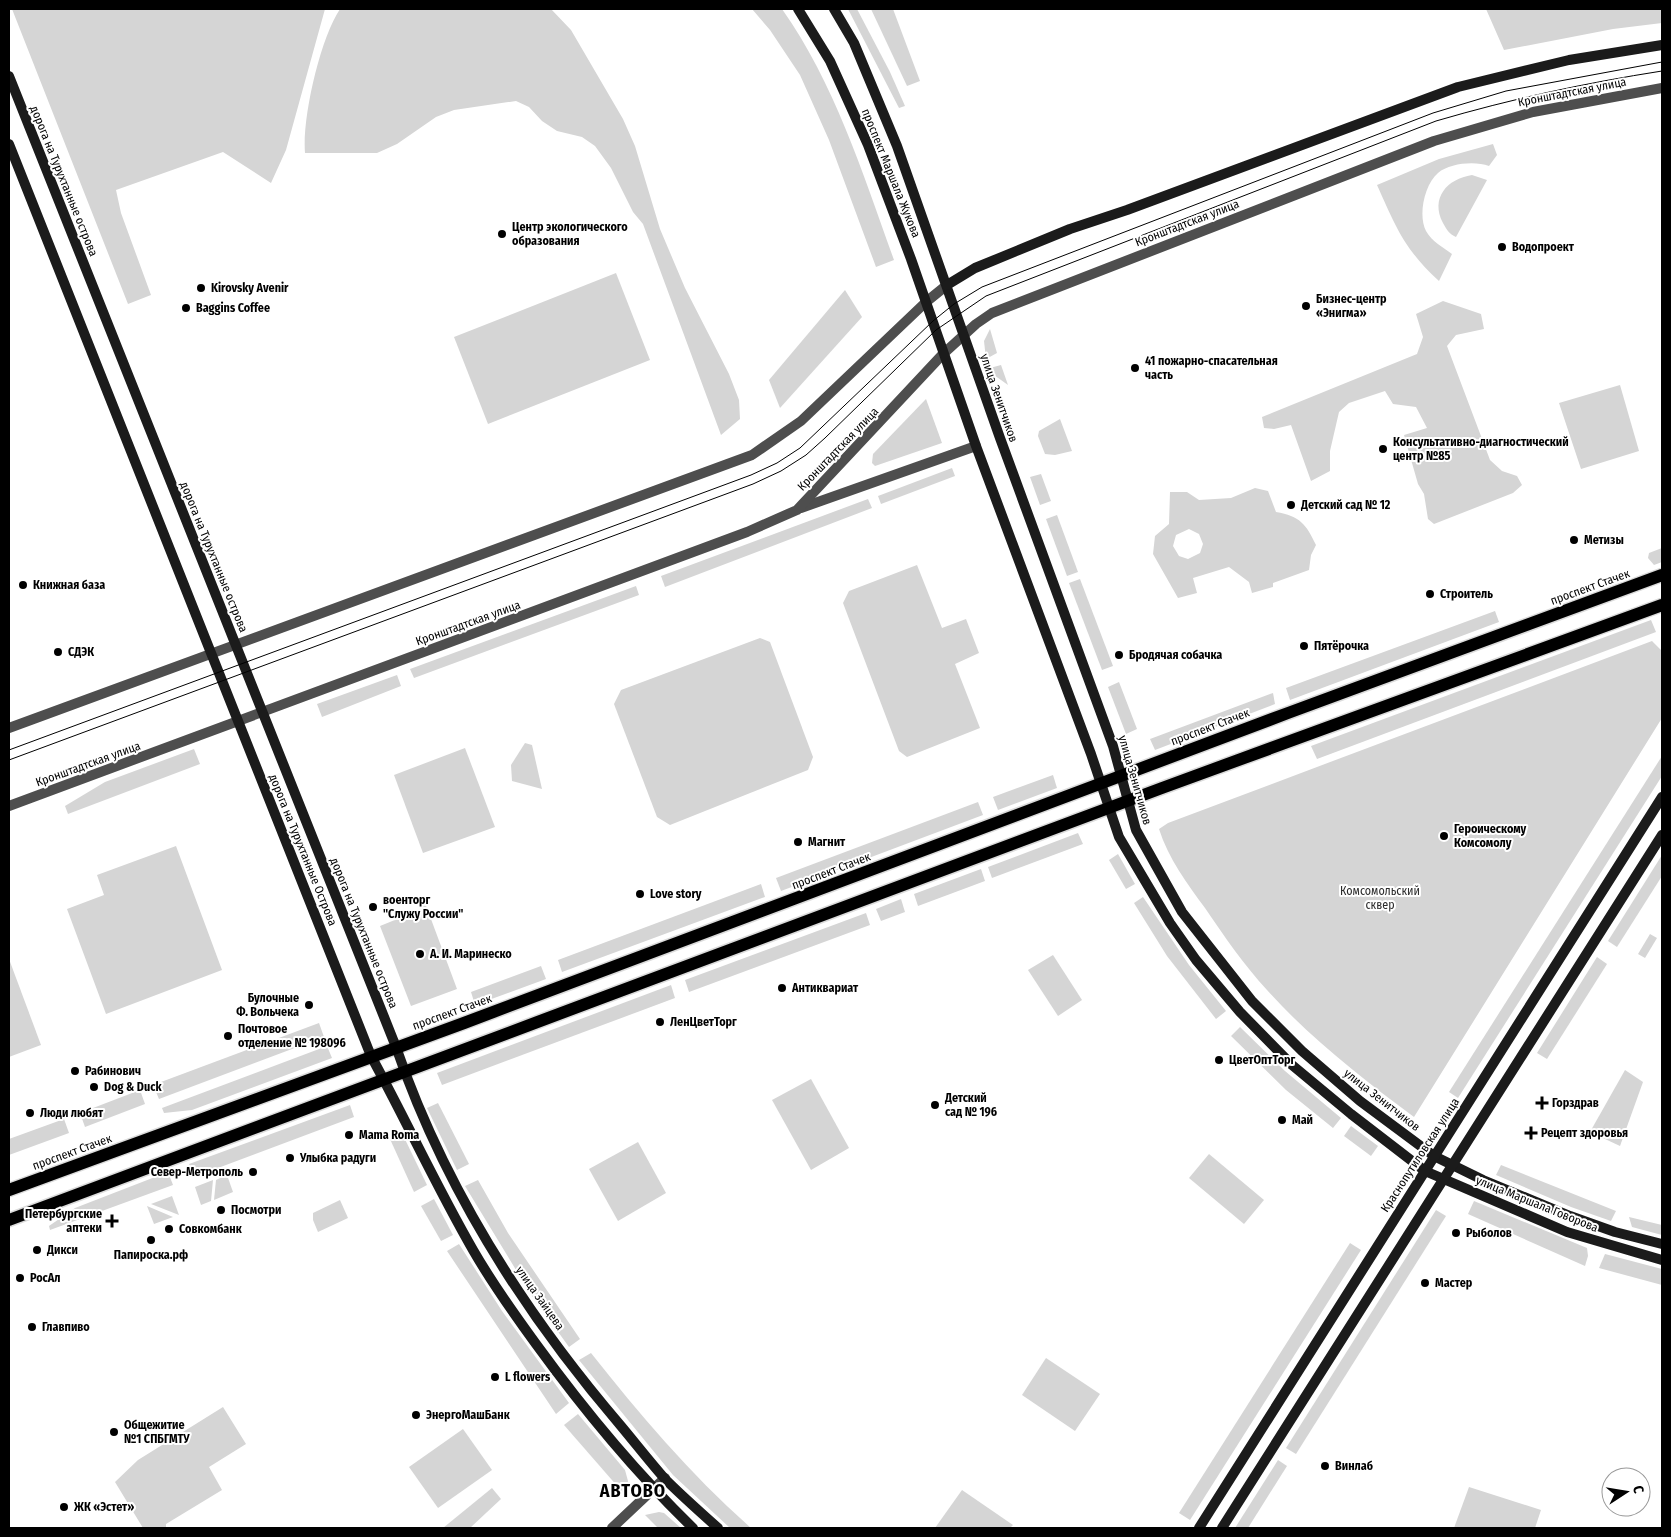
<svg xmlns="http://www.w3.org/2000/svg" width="1671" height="1537" viewBox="0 0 1671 1537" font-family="'Fira Sans Condensed',sans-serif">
	<rect width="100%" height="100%" fill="#fff"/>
	<g fill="#d5d5d5" fill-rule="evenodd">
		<polygon points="12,9 325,9 286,150 271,183 223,152 116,190 121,213 151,295 128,304"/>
		<path d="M340,9H551L571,30L623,119L635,146L660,229L685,288L729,374L739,400L740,419L721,435L643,224L633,212L611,168L595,146L582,137L557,131L542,121L529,107L516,101L454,110L436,117L397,144L377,153H305C302,118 320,39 340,9Z"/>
		<path d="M752,9H782C835,84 863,174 894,260L876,267L829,140L800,75L770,30Z"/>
		<polygon points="848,9 857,9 890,72 905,106 899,108"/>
		<polygon points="871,9 893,9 920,81 907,86"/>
		<polygon points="1486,9 1662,9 1662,23 1613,29 1504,50"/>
		<path d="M1493,144L1497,155L1489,166C1475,161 1450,163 1438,173C1424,185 1418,216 1426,231C1432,242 1443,247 1452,254L1439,281C1404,249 1396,227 1377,185L1439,159Z"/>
		<path d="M1472,175L1487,180L1456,237C1449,234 1447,230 1443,223C1430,198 1447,179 1472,175Z"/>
		<polygon points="616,273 650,360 488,424 454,337"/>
		<polygon points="845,290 862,317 780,408 769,380"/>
		<polygon points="1443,301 1481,314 1484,329 1456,335 1447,346 1490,460 1502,471 1517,476 1522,485 1513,493 1434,524 1428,519 1424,494 1418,484 1404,435 1427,428 1416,407 1393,404 1385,391 1349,403 1339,412 1330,451 1330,471 1311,481 1291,425 1274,429 1264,428 1262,417 1417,354 1423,337 1416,314"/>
		<polygon points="990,329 997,353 986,359 984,341"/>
		<polygon points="1001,365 1008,385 994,375 990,368"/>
		<polygon points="1620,385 1639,451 1581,469 1559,403"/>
		<polygon points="926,399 942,443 875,466 872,463 873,454"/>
		<polygon points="1060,419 1072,451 1055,455 1045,454 1038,436 1039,431"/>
		<polygon points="952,468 955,476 881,504 878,496"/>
		<polygon points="1041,474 1051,501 1040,505 1030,477"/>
		<path d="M1255,488L1268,491L1276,512C1300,516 1306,524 1316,545L1311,555L1309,570L1273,583V587L1252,593L1249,582L1229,567L1193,578L1197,593L1178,598L1153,554L1155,536L1169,524L1170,492H1187L1199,500L1231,498ZM1189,529L1199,534L1203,544L1200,553L1188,559L1179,556L1173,546L1176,535Z"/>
		<polygon points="868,499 872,508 665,587 661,576"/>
		<polygon points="1057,515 1078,572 1067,576 1046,519"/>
		<polygon points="1662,548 1662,562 1654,565 1648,558 1649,553"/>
		<polygon points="917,565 942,628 966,619 979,653 955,664 980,728 907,757 899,751 843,603 849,591"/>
		<polygon points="1080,579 1113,666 1102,670 1069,583"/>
		<polygon points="636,586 639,595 414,678 410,669"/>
		<polygon points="1495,611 1499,622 1290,700 1286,688"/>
		<polygon points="1651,620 1656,632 1317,759 1311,746"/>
		<polygon points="760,638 770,642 813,757 808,770 670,825 657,817 614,704 621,690"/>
		<path d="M1652,641L1662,651V718L1414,1117C1363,1079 1310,1038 1267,990C1244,965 1224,936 1205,908C1188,885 1168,858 1159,829L1168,823Z"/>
		<polygon points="397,675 401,686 322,717 317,704"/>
		<polygon points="1119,682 1137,729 1126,734 1108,687"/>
		<polygon points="1273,693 1275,704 1155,750 1150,739"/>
		<polygon points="525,743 532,745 542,789 512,781 511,765"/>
		<polygon points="465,748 495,827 423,853 394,775"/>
		<polygon points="194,749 200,764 68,814 65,806 105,782"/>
		<polygon points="1662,756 1662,776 1458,1098 1449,1092"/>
		<polygon points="1053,775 1057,788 998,810 993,797"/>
		<polygon points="978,802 983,815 781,891 776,878"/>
		<polygon points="1078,833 1083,844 992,878 988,867"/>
		<polygon points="176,846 222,970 106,1014 67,909 104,895 97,875"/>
		<polygon points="1118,854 1135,884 1126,889 1109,860"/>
		<polygon points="1662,855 1662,876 1617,947 1608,941"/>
		<polygon points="981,869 985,881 918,906 914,894"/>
		<polygon points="761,884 765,897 562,972 558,960"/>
		<polygon points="1143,897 1189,965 1226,1011 1216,1019 1167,956 1134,903"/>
		<polygon points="901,899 905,912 881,921 876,909"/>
		<polygon points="425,903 457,989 411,1006 380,926 422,909 422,905"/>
		<polygon points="866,913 870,925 689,992 685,980"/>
		<polygon points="1650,934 1657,938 1645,958 1638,954"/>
		<polygon points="1053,955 1082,1000 1058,1016 1028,970"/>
		<polygon points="1597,957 1607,964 1547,1059 1537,1053"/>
		<polygon points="9,959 41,1045 9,1057"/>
		<polygon points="541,966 546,979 475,1005 471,992"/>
		<polygon points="671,985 675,998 442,1085 437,1073"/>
		<polygon points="319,1023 324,1037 159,1099 153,1085"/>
		<polygon points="1240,1027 1285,1071 1341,1118 1333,1128 1286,1090 1231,1036"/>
		<polygon points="327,1046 332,1058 192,1110 164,1113 162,1108"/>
		<polygon points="1625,1070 1643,1082 1620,1146 1590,1132"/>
		<polygon points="811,1079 849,1148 811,1170 772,1100"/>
		<polygon points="140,1090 145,1104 85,1127 80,1113"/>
		<polygon points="438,1103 469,1164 457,1170 427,1108"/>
		<polygon points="350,1105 354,1117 194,1177 189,1164"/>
		<polygon points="64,1119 69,1133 9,1155 9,1139"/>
		<polygon points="1351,1126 1378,1146 1371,1156 1344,1136"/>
		<polygon points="402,1133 427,1185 414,1192 390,1139"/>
		<polygon points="638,1142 666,1193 618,1221 589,1169"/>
		<polygon points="1209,1154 1264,1200 1244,1224 1189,1178"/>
		<polygon points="1501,1165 1616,1211 1611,1221 1571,1207 1496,1175"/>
		<polygon points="168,1172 173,1185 50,1230 49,1226 75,1208"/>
		<polygon points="227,1175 233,1192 214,1200 216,1180"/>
		<polygon points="213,1180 211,1201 201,1205 195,1187"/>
		<polygon points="478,1180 508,1233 580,1339 569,1347 530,1293 465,1186"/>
		<polygon points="172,1196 179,1215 151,1204"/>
		<polygon points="434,1199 453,1235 441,1241 421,1206"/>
		<polygon points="340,1200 348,1218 318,1232 313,1220 313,1213"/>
		<polygon points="1474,1201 1587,1248 1588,1256 1585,1266 1468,1214"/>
		<polygon points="147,1206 173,1217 154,1224"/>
		<polygon points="1436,1210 1446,1216 1296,1454 1286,1448"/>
		<polygon points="1629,1217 1662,1225 1662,1235 1632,1227"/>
		<polygon points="1350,1243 1361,1250 1190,1520 1179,1513"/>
		<polygon points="459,1244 502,1311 569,1403 556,1414 447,1251"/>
		<polygon points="1605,1254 1662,1269 1662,1285 1599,1268"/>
		<path d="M591,1353C640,1415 691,1475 751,1528H730L673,1475L579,1360Z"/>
		<polygon points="1046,1358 1100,1394 1075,1431 1022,1395"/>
		<polygon points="223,1407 246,1444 209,1467 222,1490 166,1524 166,1528 143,1528 115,1482 138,1460"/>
		<polygon points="578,1414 625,1470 628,1481 625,1495 564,1425"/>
		<polygon points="463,1429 492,1470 438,1508 409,1467"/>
		<polygon points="1278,1460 1287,1466 1248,1528 1235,1528"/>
		<polygon points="1469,1487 1541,1510 1535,1528 1454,1528"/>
		<polygon points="492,1488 501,1499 470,1528 443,1528"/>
		<polygon points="962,1490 1013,1525 1010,1528 935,1528"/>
		<polygon points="659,1512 664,1513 681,1528 658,1528 645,1515"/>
	</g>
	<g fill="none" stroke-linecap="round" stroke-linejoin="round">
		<defs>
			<g id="primary">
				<polyline points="9,1190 464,1023 1288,713 1662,575"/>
				<polyline points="9,1220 1162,788 1662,605"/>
			</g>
		</defs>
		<use href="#primary" stroke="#dbdbdb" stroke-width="15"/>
		<g stroke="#4e4e4e" stroke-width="10">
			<polyline points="801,508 976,446"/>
			<polyline points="9,728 752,455 801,421 926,302 947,285"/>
			<polyline points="9,806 747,532 797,510 943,354 976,324 992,313 1434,141 1533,112 1662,88"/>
			<polyline points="612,1528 665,1478"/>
		</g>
		<g stroke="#1b1b1b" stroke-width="10">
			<polyline points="798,9 830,61 868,145 911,259 976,446 1091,754 1119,837 1170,923 1196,960 1240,1012 1292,1065 1351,1114 1425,1171 1567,1232 1662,1260"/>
			<polyline points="834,9 854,43 897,146 1000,438 1113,746 1136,830 1182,912 1252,1001 1302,1051 1360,1101 1434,1156 1483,1180 1570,1216 1615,1232 1662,1244"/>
			<path d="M9,76L396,1047C444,1187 525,1314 621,1426C636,1444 650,1462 665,1479C682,1496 700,1512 718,1528"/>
			<path d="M9,144L371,1056C406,1120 436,1186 473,1250C492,1283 514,1314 536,1344C584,1410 635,1472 693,1528"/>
			<polyline points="947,285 975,268 1070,229 1127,210 1458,87 1569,60 1662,45"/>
			<polyline points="1199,1528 1662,797"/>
			<polyline points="1222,1528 1662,835"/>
		</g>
		<use href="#primary" stroke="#000" stroke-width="12"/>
		<g stroke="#000" stroke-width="1">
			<polyline points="9,750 751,475 777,463 800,448 933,321 954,304 982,287 1433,113 1506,91 1662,62"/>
			<path d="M9,760L753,484L781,471L806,455L825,438L936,330L986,296L1436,121C1511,99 1585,83 1662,71"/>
		</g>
	</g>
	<g fill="#000" stroke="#fff" stroke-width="2">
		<circle cx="502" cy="234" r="5"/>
		<circle cx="1502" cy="247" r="5"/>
		<circle cx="201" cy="288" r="5"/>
		<circle cx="1306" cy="306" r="5"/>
		<circle cx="186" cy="308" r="5"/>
		<circle cx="1135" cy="368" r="5"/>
		<circle cx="1383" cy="449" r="5"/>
		<circle cx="1291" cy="505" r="5"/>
		<circle cx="1574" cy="540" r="5"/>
		<circle cx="23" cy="585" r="5"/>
		<circle cx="1430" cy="594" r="5"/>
		<circle cx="1304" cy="646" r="5"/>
		<circle cx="58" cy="652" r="5"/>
		<circle cx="1119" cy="655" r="5"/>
		<circle cx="1444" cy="836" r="5"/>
		<circle cx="798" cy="842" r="5"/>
		<circle cx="640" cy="894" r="5"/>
		<circle cx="373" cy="907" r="5"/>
		<circle cx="420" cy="954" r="5"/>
		<circle cx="782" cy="988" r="5"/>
		<circle cx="309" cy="1005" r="5"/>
		<circle cx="660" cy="1022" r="5"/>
		<circle cx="228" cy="1036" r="5"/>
		<circle cx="1219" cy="1060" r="5"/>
		<circle cx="75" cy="1071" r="5"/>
		<circle cx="94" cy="1087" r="5"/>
		<path d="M1539.5 1095.5h5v5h5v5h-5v5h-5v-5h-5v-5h5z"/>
		<circle cx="935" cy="1105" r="5"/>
		<circle cx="30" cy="1113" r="5"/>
		<circle cx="1282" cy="1120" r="5"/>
		<path d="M1528.5 1125.5h5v5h5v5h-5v5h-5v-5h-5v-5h5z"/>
		<circle cx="349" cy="1135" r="5"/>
		<circle cx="290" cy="1158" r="5"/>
		<circle cx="253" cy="1172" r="5"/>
		<circle cx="221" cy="1210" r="5"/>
		<path d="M109.5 1213.5h5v5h5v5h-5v5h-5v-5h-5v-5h5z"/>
		<circle cx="169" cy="1229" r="5"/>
		<circle cx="1456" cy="1233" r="5"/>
		<circle cx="151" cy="1240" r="5"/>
		<circle cx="37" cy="1250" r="5"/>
		<circle cx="20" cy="1278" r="5"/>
		<circle cx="1425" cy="1283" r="5"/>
		<circle cx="32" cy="1327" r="5"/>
		<circle cx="495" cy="1377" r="5"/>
		<circle cx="416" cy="1415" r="5"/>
		<circle cx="114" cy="1432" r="5"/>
		<circle cx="1325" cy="1466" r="5"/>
		<circle cx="64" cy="1507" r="5"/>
	</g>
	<g text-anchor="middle" stroke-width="4" stroke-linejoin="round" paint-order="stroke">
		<g font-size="12" fill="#000" stroke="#fff">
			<text transform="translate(1572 92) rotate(-11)" y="4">Кронштадтская улица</text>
			<text transform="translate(891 173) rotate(68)" y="4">проспект Маршала Жукова</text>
			<text transform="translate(64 181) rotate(68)" y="4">дорога на Турухтанные острова</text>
			<text transform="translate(1187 223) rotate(-21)" y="4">Кронштадтская улица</text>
			<text transform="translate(999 398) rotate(71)" y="4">улица Зенитчиков</text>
			<text transform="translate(838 449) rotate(-46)" y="4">Кронштадтская улица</text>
			<text transform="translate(214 557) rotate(68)" y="4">дорога на Турухтанные острова</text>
			<text transform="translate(1590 587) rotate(-20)" y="4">проспект Стачек</text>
			<text transform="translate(468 623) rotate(-20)" y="4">Кронштадтская улица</text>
			<text transform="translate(1210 727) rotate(-21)" y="4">проспект Стачек</text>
			<text transform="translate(88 764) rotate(-20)" y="4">Кронштадтская улица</text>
			<text transform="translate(1135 780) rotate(74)" y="4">улица Зенитчиков</text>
			<text transform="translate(303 850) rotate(68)" y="4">дорога на Турухтанные Острова</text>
			<text transform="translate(831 871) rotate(-21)" y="4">проспект Стачек</text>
			<text transform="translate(364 933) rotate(68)" y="4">дорога на Турухтанные острова</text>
			<text transform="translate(452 1012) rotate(-20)" y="4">проспект Стачек</text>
			<text transform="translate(1382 1100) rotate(38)" y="4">улица Зенитчиков</text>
			<text transform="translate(72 1152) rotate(-20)" y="4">проспект Стачек</text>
			<text transform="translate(1420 1155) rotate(-57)" y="4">Краснопутиловская улица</text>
			<text transform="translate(1537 1204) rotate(22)" y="4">улица Маршала Говорова</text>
			<text transform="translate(540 1298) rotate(55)" y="4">улица Зайцева</text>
		</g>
		<g font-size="12" font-weight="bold" fill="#000" stroke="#fff" text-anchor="start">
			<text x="512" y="231">Центр экологического<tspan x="512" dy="14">образования</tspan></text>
			<text x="1512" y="251">Водопроект</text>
			<text x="211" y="292">Kirovsky Avenir</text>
			<text x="1316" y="303">Бизнес-центр<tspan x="1316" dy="14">«Энигма»</tspan></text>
			<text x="196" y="312">Baggins Coffee</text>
			<text x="1145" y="365">41 пожарно-спасательная<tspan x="1145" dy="14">часть</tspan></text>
			<text x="1393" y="446">Консультативно-диагностический<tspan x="1393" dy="14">центр №85</tspan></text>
			<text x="1301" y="509">Детский сад № 12</text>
			<text x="1584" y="544">Метизы</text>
			<text x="33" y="589">Книжная база</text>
			<text x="1440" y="598">Строитель</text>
			<text x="1314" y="650">Пятёрочка</text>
			<text x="68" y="656">СДЭК</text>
			<text x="1129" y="659">Бродячая собачка</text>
			<text x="1454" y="833">Героическому<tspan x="1454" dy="14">Комсомолу</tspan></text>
			<text x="808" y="846">Магнит</text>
			<text x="650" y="898">Love story</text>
			<text x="383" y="904">военторг<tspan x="383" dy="14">"Служу России"</tspan></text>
			<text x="430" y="958">А. И. Маринеско</text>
			<text x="792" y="992">Антиквариат</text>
			<text x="299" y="1002" text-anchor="end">Булочные<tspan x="299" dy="14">Ф. Вольчека</tspan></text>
			<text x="670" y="1026">ЛенЦветТорг</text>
			<text x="238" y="1033">Почтовое<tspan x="238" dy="14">отделение № 198096</tspan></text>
			<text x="1229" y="1064">ЦветОптТорг</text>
			<text x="85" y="1075">Рабинович</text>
			<text x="104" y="1091">Dog &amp; Duck</text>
			<text x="945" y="1102">Детский<tspan x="945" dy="14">сад № 196</tspan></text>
			<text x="1552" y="1107">Горздрав</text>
			<text x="40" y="1117">Люди любят</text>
			<text x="1292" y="1124">Май</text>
			<text x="1541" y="1137">Рецепт здоровья</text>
			<text x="359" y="1139">Mama Roma</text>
			<text x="300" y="1162">Улыбка радуги</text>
			<text x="243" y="1176" text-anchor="end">Север-Метрополь</text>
			<text x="231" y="1214">Посмотри</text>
			<text x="102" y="1218" text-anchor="end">Петербургские<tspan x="102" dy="14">аптеки</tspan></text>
			<text x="179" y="1233">Совкомбанк</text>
			<text x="1466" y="1237">Рыболов</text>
			<text x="47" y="1254">Дикси</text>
			<text x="151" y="1259" text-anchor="middle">Папироска.рф</text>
			<text x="30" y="1282">РосАл</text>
			<text x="1435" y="1287">Мастер</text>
			<text x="42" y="1331">Главпиво</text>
			<text x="505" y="1381">L flowers</text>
			<text x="426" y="1419">ЭнергоМашБанк</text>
			<text x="124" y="1429">Общежитие<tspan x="124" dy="14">№1 СПБГМТУ</tspan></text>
			<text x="1335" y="1470">Винлаб</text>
			<text x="74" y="1511">ЖК «Эстет»</text>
		</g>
		<g font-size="12" fill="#2c2c2c" stroke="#fff">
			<text x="1380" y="895">Комсомольский<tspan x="1380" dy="14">сквер</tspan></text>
		</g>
		<g font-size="18" font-weight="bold" letter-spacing="1" fill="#000" stroke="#fff">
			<text x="633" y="1497">АВТОВО</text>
		</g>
	</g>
	<rect width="1671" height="1537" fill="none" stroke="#000000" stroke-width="20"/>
	<g transform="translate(1626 1492) rotate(78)"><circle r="24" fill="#ffffff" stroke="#999999"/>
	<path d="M0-4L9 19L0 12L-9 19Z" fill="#000000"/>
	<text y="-8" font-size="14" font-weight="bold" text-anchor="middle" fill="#000000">С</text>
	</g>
</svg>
